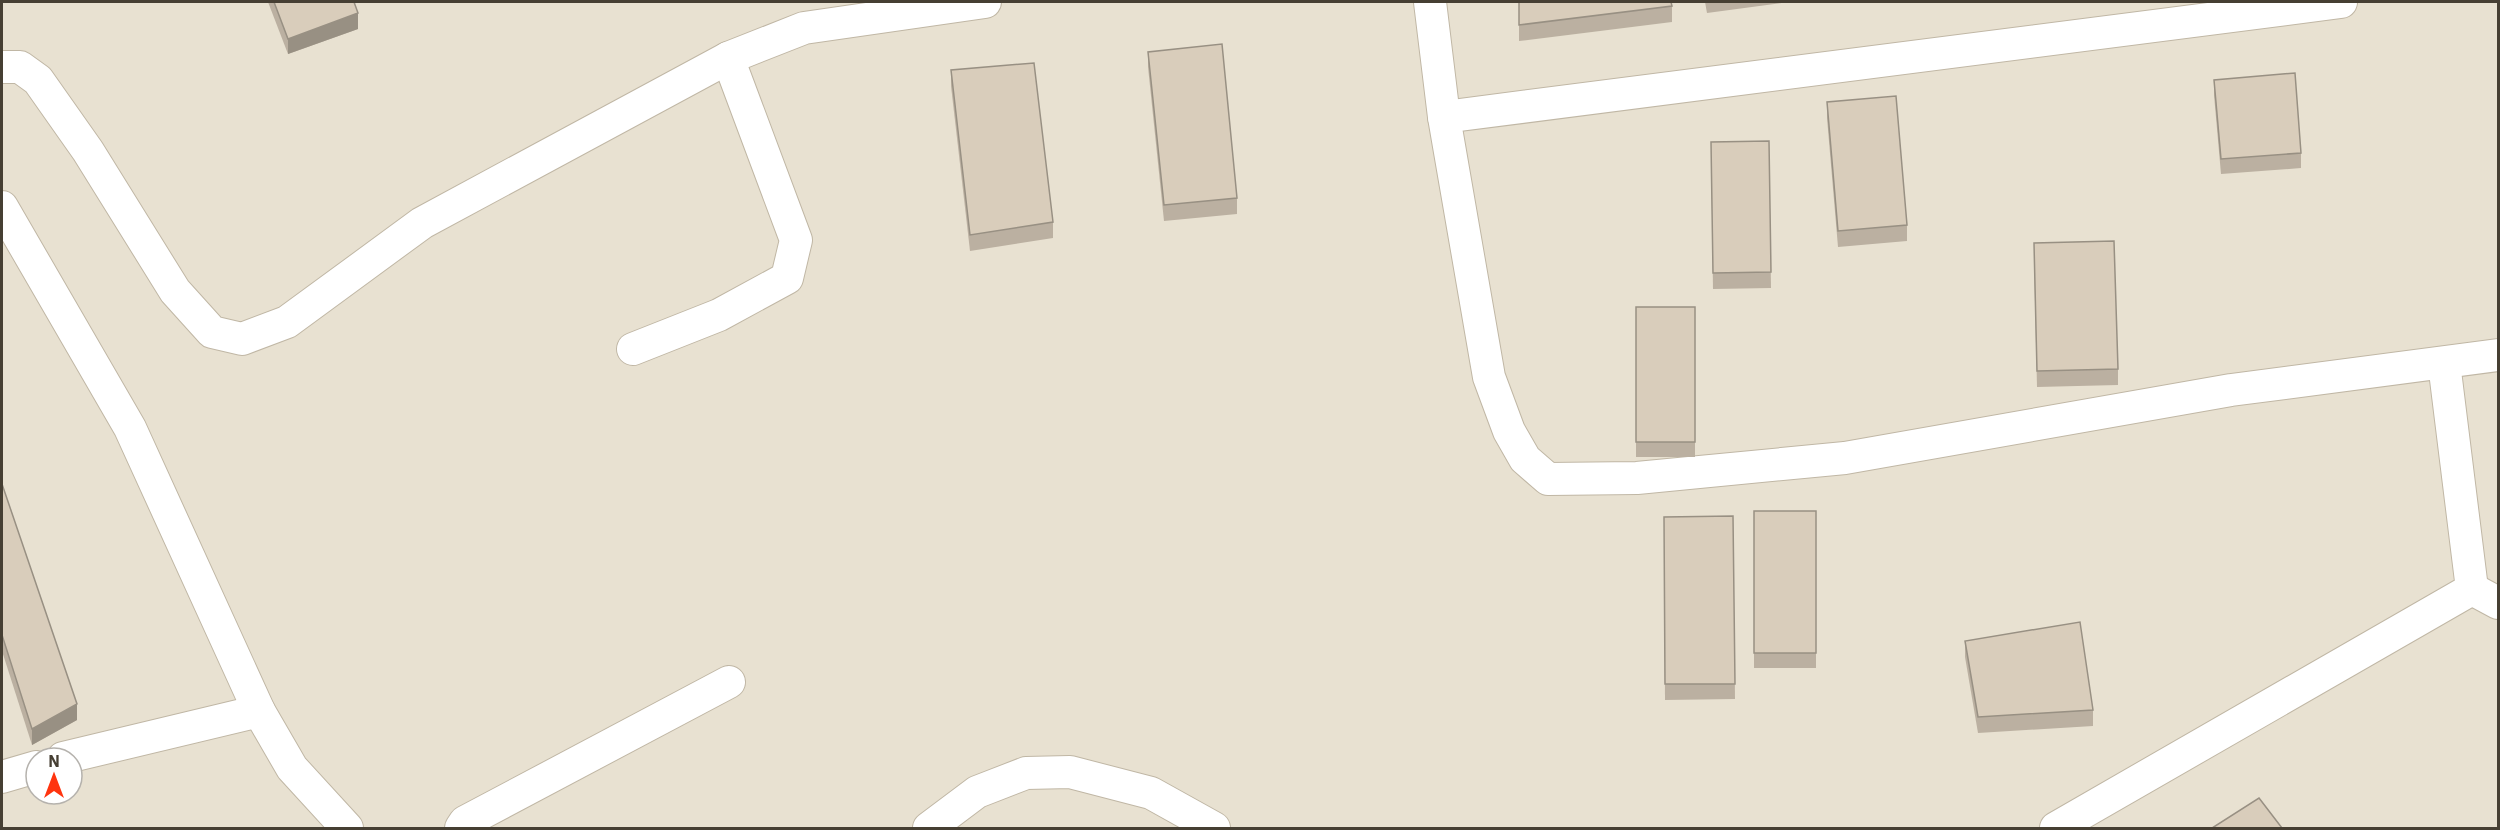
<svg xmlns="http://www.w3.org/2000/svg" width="2500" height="830" viewBox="0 0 2500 830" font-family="'IBM Plex Sans',sans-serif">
	<rect width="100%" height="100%" fill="#f4efe4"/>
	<path fill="#e8e1d1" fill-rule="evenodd" d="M2,2H2498V828H2ZM36,758H72V794H36Z"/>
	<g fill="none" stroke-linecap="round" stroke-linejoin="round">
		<defs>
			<g id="minor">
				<polyline points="1430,2 1444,117 1489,377 1509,431 1525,459 1548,479 1637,478 1845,458 2231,390 2498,355"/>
				<polyline points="2,67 20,67 38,80 88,151 175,291 212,332 242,339 287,322 422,223 728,58 804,28 985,2"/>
				<polyline points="1444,117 2341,2"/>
				<polyline points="2,207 130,428 259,711 292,768 347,828"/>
				<polyline points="633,349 719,315 787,278 796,240 728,58"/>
				<polyline points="2472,589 2498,603"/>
				<polyline points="63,758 259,711"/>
				<polyline points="2,777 36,767"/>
				<polyline points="461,828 465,822 729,682"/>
				<polyline points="929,828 977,792 1026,773 1070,772 1151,793 1214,828"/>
				<polyline points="2056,828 2472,589 2444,363"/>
			</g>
		</defs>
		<use href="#minor" stroke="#c0b7a5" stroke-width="34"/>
		<use href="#minor" stroke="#fff" stroke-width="32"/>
	</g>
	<g fill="#bbb0a1">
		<polygon points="268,2 354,2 358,29 288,54"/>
		<polygon points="1519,2 1672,6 1672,22 1519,41"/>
		<polygon points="1705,2 1789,2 1707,13"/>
		<polygon points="1148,52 1237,198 1237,214 1164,221 1148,67"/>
		<polygon points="951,70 1053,222 1053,238 970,251 951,86"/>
		<polygon points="2214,80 2301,153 2301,168 2221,174 2214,95"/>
		<polygon points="1827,102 1907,225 1907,241 1838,247 1827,118"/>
		<polygon points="1769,141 1771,288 1713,289 1711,142"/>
		<polygon points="2034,259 2118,369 2118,385 2037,387"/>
		<rect x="1636" y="307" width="59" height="150"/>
		<polygon points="2,484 77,720 32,745 2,651"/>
		<rect x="1754" y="511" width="62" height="157"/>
		<polygon points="1733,516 1735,699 1665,700 1664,517"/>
		<polygon points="1965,641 2093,710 2093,726 1978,733 1965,657"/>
	</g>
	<g fill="#989083">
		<polygon points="358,13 358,29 288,54 288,39"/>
		<polygon points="77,704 77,720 32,745 32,729"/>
	</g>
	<g fill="#d9cdbb" stroke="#989083" stroke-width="1.5">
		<polygon points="274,2 354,2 358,13 288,39"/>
		<polygon points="1519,2 1671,2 1672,6 1519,25"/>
		<polygon points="1222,44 1237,198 1164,205 1148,52"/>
		<polygon points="1034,63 1053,222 970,235 951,70"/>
		<polygon points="2295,73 2301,153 2221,159 2214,80"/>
		<polygon points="1896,96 1907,225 1838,231 1827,102"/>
		<polygon points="1769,141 1771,272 1713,273 1711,142"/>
		<polygon points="2114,241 2118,369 2037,371 2034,243"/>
		<rect x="1636" y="307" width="59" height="135"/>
		<polygon points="2,484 77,704 32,729 2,635"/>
		<rect x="1754" y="511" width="62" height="142"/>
		<polygon points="1733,516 1735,684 1665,684 1664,517"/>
		<polygon points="2080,622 2093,710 1978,717 1965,641"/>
		<polygon points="2259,798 2282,828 2212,828"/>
	</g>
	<rect width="2500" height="830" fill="none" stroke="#463f33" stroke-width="6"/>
	<g transform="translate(54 776)"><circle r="28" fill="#ffffff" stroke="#b5b2ad" stroke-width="1.5"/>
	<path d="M0-4.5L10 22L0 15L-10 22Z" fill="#ff340f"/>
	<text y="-9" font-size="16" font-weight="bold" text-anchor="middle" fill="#463f33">N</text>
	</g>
</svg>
